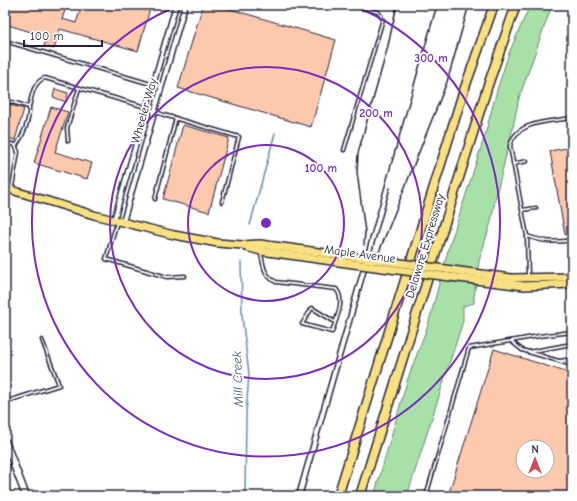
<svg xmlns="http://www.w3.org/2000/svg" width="577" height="501" viewBox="0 0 577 501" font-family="'Comic Neue',sans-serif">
	<rect width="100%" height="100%" fill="#fff"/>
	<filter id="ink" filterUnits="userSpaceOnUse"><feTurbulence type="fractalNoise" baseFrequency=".025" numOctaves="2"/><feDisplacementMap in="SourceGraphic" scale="8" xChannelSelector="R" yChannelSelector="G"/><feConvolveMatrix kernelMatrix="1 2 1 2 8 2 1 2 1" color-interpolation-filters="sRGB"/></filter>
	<g filter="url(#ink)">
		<polygon fill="#a7e1a7" stroke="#648271" points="530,5 552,5 519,98 513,127 495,200 491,222 479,261 474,296 474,303 463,306 463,321 407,496 374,496 408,378 428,325 449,247 485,135 497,90 509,53"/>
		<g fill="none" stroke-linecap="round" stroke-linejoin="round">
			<g stroke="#658daa" stroke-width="1.5">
				<polyline points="250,225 275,133"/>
				<polyline points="241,262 242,316 249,374 246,413 245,496"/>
			</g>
		</g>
		<g fill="#fdc9ad" stroke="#22223b" fill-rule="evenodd">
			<polygon points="5,5 67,5 62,19 76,23 82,5 151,5 138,51 60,29 54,49 44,46 47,37 5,24"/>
			<polygon points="203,5 216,5 336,40 311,127 178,88"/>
			<polygon points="55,89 68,93 66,102 53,97"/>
			<polygon points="5,103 24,109 15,140 5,137"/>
			<polygon points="51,107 68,112 55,152 92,163 87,179 34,163"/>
			<polygon points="183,125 229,138 209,212 163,199"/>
			<polygon points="572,147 572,234 565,235 550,151"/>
			<path d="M494,349L572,374V482L568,496H448ZM523,447H547V471H523Z"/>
		</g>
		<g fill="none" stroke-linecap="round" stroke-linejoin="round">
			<defs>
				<g id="service">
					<polyline points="5,41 161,87"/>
					<path d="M5,100L29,107C32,96 33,82 45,78L142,106L164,115L239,137L222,202"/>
					<path d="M572,118C550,122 516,120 510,146L527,236C545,242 553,243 572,240"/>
					<polyline points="68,141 67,128 79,88"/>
					<polyline points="5,142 15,145 18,152 12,187"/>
					<path d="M16,146C23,136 30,120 29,107"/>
					<polyline points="344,150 383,19 378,12 352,5"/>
					<polyline points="513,164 527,161"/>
					<polyline points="155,199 176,118"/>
					<polyline points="522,210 536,208"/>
					<polyline points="117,222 106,259 167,277 185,276"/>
					<polyline points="527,236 528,275"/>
					<path d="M261,253C263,265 264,276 276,282L336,289C346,300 336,319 332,332L302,324L312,308L335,322"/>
					<polyline points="511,341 522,350 572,365"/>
					<polyline points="528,352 572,344"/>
					<polyline points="560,361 572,359"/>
					<polyline points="5,402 59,385 42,340"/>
					<polyline points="426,496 469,348 539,336 572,332"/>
				</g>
				<g id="minor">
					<polyline points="114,220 176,5"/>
					<polyline points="123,222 185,5"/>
				</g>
				<polyline id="secondary" points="5,441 26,496"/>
				<g id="primary">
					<polyline points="5,188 94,215 174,235 218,243 242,245 260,244 348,256"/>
					<polyline points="246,247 261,251 346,263"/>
					<polyline points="445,269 511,278 572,277"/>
					<polyline points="442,276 524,286 572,284"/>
				</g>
				<g id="motorway">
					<polyline points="338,496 462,96 494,5"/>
					<polyline points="360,496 487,88 516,5"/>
				</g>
			</defs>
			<use href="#service" stroke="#22223b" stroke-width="5"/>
			<use href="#minor" stroke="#22223b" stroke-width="7"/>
			<use href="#secondary" stroke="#22223b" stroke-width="9"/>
			<use href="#primary" stroke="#22223b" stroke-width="10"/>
			<use href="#motorway" stroke="#22223b" stroke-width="11"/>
			<use href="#service" stroke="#fff" stroke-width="2"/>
			<use href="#minor" stroke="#fff" stroke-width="4"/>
			<use href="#secondary" stroke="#fff" stroke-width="6"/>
			<use href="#primary" stroke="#f9e181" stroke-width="7"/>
			<use href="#motorway" stroke="#f9e181" stroke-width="8"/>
			<g stroke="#22223b" stroke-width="1.5">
				<polyline points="364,245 365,232 357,172 358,153 387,50 397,5"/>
				<polyline points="375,262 447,82 469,5"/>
				<polyline points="296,496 437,5"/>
				<polyline points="302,496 390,188"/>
			</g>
			<defs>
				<g id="primary-bridge">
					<polyline points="348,256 445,269"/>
					<polyline points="346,263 442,276"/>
				</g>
			</defs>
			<use href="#primary-bridge" stroke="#22223b" stroke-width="10" stroke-linecap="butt"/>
			<use href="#primary-bridge" stroke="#f9e181" stroke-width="7"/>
		</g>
	</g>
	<g fill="none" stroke="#7b2cbf" stroke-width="2">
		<circle cx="266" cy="223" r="78"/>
		<circle cx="266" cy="223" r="156"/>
		<path d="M352 5A234 234 0 1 1 180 5"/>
	</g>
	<g text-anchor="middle" stroke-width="4" stroke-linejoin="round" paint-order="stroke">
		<g font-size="12" fill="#22223b" stroke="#fff">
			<text transform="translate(144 111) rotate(-74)" y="4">Wheeler Way</text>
			<text transform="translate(425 246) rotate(-73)" y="4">Delaware Expressway</text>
			<text transform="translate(360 254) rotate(8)" y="4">Maple Avenue</text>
		</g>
		<g font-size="13" font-style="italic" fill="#445772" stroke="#fff">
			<text transform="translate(237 379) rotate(-92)" y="5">Mill Creek</text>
		</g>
	</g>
	<circle cx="266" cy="223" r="6" fill="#7b2cbf" stroke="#fff" stroke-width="2"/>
	<g font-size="12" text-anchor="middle" font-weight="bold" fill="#7b2cbf" stroke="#fff" stroke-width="4" stroke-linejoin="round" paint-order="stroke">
		<text x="431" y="62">300 m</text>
		<text x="376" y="117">200 m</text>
		<text x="321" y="172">100 m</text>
	</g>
	<rect width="577" height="501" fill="none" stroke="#fff" stroke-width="20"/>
	<rect x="10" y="10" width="557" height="481" fill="none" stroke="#22223b" stroke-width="1.5" filter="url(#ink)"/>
	<g transform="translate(535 459)"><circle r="19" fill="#ffffff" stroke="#a7a7b1"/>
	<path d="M0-3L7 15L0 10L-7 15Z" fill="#d1495b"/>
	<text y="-6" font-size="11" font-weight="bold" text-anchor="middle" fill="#22223b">N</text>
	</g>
	<path d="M24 40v6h78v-6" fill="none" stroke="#22223b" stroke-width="2"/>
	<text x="30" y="40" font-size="12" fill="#22223b" stroke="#ffffff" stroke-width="3" paint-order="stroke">100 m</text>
</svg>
